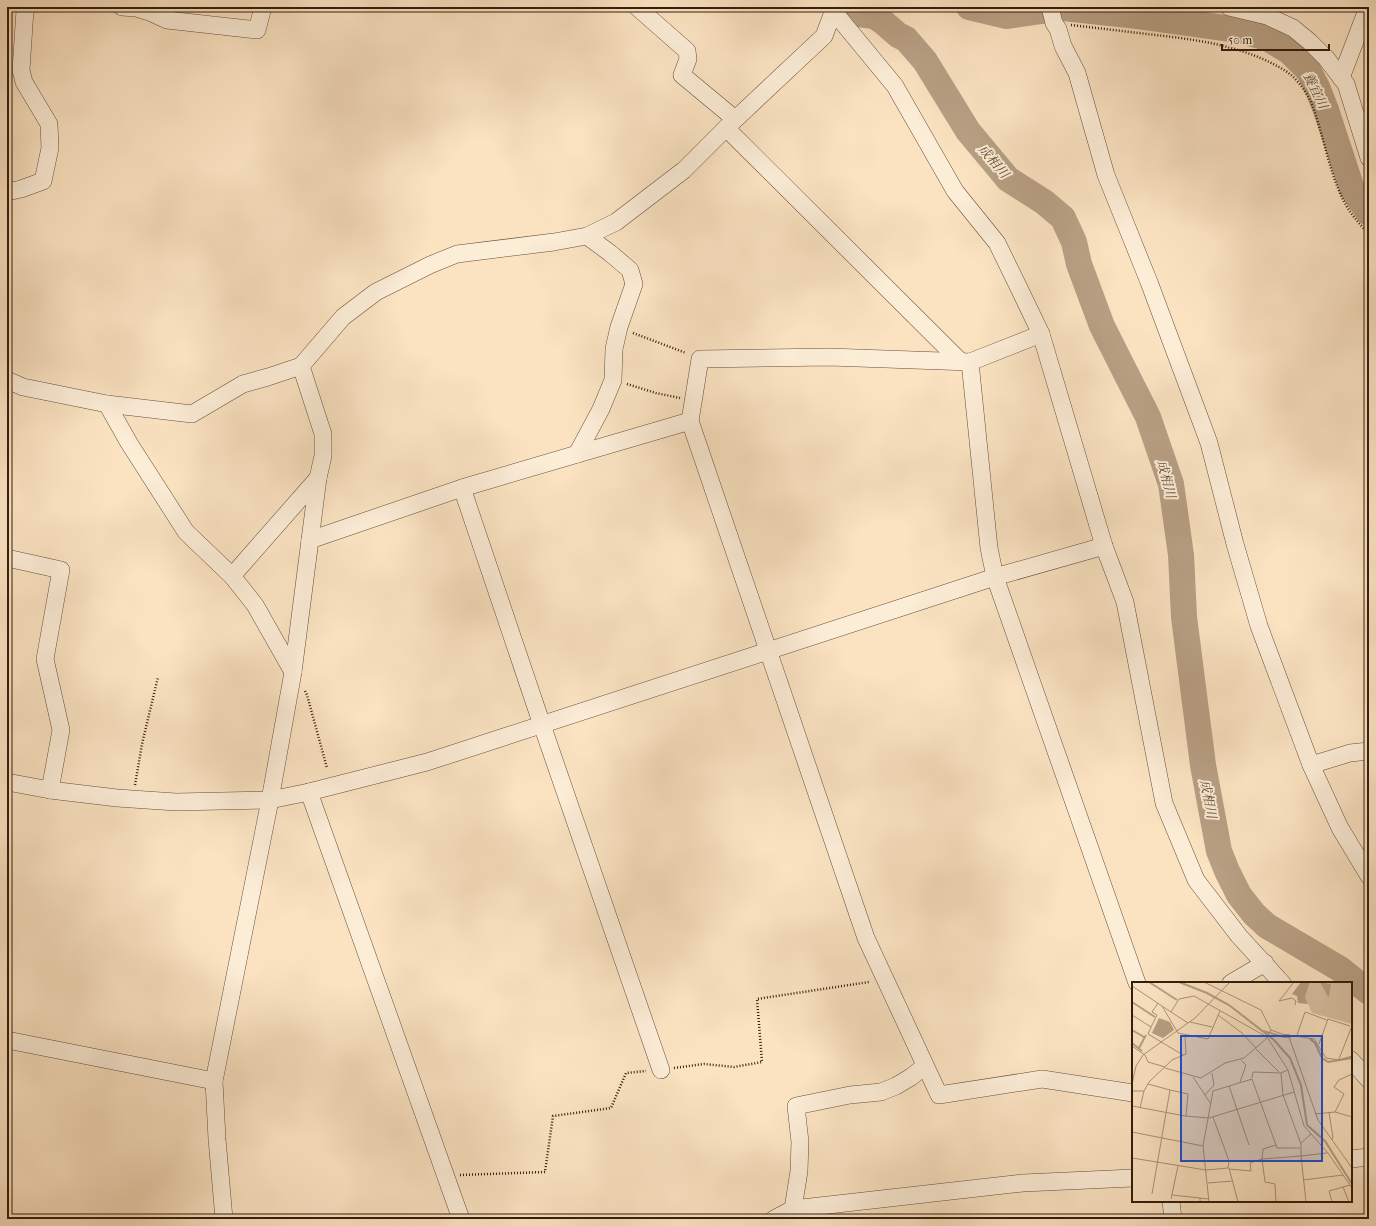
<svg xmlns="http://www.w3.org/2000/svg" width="1376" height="1226" viewBox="0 0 1376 1226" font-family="'IM FELL French Canon','Noto Serif JP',serif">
	<rect width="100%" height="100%" fill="#fbe3c2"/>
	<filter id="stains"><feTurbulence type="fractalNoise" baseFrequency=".005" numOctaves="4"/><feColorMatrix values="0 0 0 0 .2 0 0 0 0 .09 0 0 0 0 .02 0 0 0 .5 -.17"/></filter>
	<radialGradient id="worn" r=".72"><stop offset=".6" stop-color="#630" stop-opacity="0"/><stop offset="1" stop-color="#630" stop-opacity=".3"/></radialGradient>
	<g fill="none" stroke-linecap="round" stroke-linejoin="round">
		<g stroke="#b8a084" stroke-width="26">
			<polyline points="850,7 858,14 874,16 883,22 898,35 906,39 925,61 968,131 1008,179 1044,202 1063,218 1074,242 1079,264 1102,326 1148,417 1171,484 1181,555 1184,617 1203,765 1219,851 1227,871 1239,895 1254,914 1267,926 1340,969 1369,992"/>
			<polyline points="969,7 1007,16 1063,8 1138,16 1239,30 1267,38 1290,52 1308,70 1317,87 1326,110 1352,189 1369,213"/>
		</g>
		<defs>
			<g id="minor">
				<polyline points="122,7 136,8 152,13 167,20 257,30 263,7"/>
				<polyline points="637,7 687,51 688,59 682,75 735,119"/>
				<polyline points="830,7 895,86 955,191 997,243 1017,284 1041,334 1104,546 1125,602 1164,803 1196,880 1239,936 1282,983"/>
				<polyline points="1050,7 1054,23 1058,29 1063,46 1077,73 1106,175 1149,282 1209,443 1235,544 1259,626 1311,765 1340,828 1369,876"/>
				<polyline points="1229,7 1267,16 1293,28 1310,42 1326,58 1346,84 1369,158"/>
				<polyline points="1341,78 1368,7"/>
				<polyline points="726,128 960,361"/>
				<polyline points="7,192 21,189 43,181 50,148 49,124 24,82 21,70 25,10 28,7"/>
				<polyline points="970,362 989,548 995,577 1137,983"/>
				<polyline points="7,380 23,387 107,404 192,414 243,384 268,377 301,366 343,317 376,292 430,265 457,254 554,242 587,236 616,222 684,170 726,128 824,36 835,7"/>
				<polyline points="107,404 129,443 186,532 232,576 255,605 293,672"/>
				<polyline points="690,421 700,359 829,357 970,362 1041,334"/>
				<polyline points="577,454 601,409 613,380 614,349 619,327 634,284 630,270 610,253 587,236"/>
				<polyline points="462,488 542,725 661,1070"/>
				<polyline points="310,540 318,478"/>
				<polyline points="7,558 61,570 45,659 61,730 50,790"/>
				<polyline points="232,576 318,478 323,456 323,434 301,366"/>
				<polyline points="1311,765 1350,753 1369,751"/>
				<polyline points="7,782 50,790 117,798 176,802 270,800 309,792 427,762 995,577 1104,546"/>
				<polyline points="309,792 461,1219"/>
				<polyline points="1231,983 1265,963"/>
				<polyline points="7,1040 214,1081"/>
				<polyline points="1351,1060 1369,1080"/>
				<polyline points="1351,1159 1369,1157"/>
				<polyline points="1171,1201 1173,1219"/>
				<polyline points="224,1219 217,1139 214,1081 270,800 293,672 310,540 462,488 690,421 866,938 939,1095 1042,1079 1133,1093"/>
				<polyline points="774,1219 793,1209 799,1171 800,1142 796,1106 850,1095 881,1092 896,1086 911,1077 925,1066"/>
				<polyline points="794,1219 793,1209 1023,1183 1133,1178"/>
			</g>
		</defs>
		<use href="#minor" stroke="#664e39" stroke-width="18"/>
		<g stroke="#351d0b" stroke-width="2.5" stroke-dasharray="1 2" stroke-linecap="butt">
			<path d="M1071,25C1097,28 1122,31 1147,34C1193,39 1243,45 1284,70C1296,77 1305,90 1311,102C1325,137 1330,183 1351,213C1357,221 1363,228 1369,234"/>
			<polyline points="633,333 686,353"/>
			<polyline points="627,384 656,393 680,398"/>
			<polyline points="305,691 307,695 327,768"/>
			<polyline points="135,785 142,744 158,677"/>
			<polyline points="674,1068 704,1064 734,1067 762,1062 757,999 869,982"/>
			<polyline points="460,1175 545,1172 553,1116 611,1108 626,1073 646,1071"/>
		</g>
		<use href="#minor" stroke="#fcedd7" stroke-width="17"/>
	</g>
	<g text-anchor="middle" stroke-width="4" stroke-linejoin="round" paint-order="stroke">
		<g font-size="13" font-style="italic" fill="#634b35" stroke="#fcedd7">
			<text transform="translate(1316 90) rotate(64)" y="5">養宜川</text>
			<text transform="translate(994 161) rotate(49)" y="5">成相川</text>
			<text transform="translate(1167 479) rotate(75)" y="5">成相川</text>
			<text transform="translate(1209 799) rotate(79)" y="5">成相川</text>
		</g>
	</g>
	<g transform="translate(1132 982)">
		<rect width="220" height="220" fill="#fbe3c2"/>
		<path d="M178,0H188L197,15V0H220V42L180,31L173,15Z" fill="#d9c1a3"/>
		<path d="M169,0H178L173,15L176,22L166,21L165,14L160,12ZM188,0L199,2L197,15H196ZM27,36L38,40L42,48L31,56L20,51Z" fill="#b8a084"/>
		<path fill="none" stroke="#b8a084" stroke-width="2" d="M17,0L45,18M47,0L75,11L97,23L142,58L158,76L169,103L175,143L193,159L220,202M0,20L23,35M0,48L12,55M131,49L152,55H159M178,57L183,61L190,76L196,80L220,76M0,61L10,69M7,66L14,53"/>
		<path fill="none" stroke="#ac9479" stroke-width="1" d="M72,0L129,28L139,48L150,52L182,57L194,76L207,78L220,74M162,0L147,19L160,16L164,19L163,23M0,4L39,30L47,17L62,14L135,55L156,88L172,144L196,171L220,206M30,24L46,51L76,57L88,29M39,30L56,41M0,33L19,45L16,52L51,73M86,33L110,51L124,66M58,40L80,45M19,45L25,33L20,30L26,21M156,52L186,138L220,186M165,53L173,30L195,38M187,62L196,37L218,44M0,64L13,73L16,80L33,85M124,67L147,90M207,77L220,44M33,86L69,96L93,81L112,76L134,57L139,48M149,91L151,113L169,162V174L195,171M61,95L79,122M120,96L121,90L149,91L156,88M108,100L114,83L109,78M0,102L4,84L11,73L63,36L98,0M16,102L38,108M97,104L117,163M0,109H12L17,100L40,78L54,72L53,54M73,113L82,103L80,91M0,124L53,134L77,136L162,110M8,126L12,109M197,130L201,156L199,158M203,130L212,112L202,105L207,98L220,92M183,132L203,130L220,135M0,150L71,164M169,161L179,152M0,176L74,188L96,186L97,179L81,135M97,186L106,220M97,187L119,189L118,181L130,177L131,167L144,163M171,198L211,193M76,201L101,199M211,205L217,220M20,212L38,108L56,112L54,134M40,213L68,216M39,217L46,184M68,220V216L77,217M77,220L71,164L81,109L120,97L145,166H168M144,220L143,202L133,200L130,177L169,174L174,220M188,220H200L197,209L218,203"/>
		<path fill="#1d4ed8" fill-opacity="0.15" stroke="#1d4ed8" stroke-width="2" d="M49,54H190V179H49Z"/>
		<rect width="220" height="220" fill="none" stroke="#351d0b" stroke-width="2"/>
	</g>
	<rect width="1376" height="1226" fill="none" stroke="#fbe3c2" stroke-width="24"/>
	<rect x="8" y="8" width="1360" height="1210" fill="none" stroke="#351d0b" stroke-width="2"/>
	<rect x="12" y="12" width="1352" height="1202" fill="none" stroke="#351d0b"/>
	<path d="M1222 44v6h107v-6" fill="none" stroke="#351d0b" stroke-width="2"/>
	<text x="1228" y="44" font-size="12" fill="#351d0b" stroke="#fcedd7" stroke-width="3" paint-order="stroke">50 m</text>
	<rect width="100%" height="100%" filter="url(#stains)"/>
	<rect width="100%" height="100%" fill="url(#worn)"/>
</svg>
